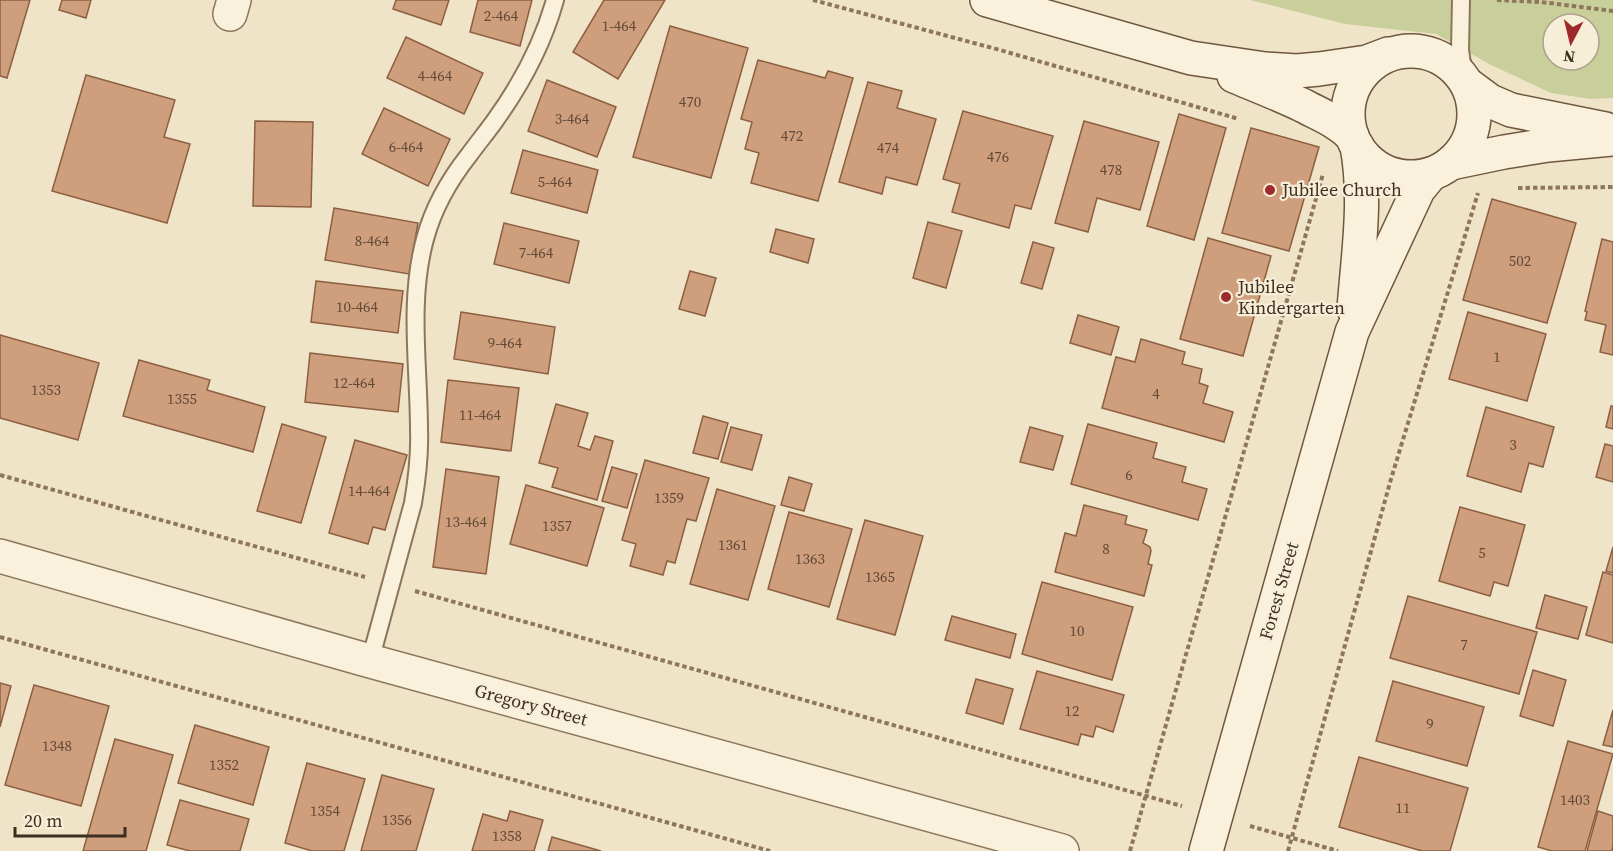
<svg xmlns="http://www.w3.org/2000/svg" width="1613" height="851" viewBox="0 0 1613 851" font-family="'Source Serif 4',serif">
	<rect width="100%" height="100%" fill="#f0e4c8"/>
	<path fill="#c9cf9b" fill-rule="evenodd" d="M1250,0H1613V98L1591,99L1551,93L1491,65L1436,34L1345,24ZM1553,24H1589V60H1553Z"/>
	<g fill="#cf9f7d" stroke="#8d5f41" stroke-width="1.5">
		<polygon points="0,0 30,0 7,78 0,76"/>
		<polygon points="62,0 91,0 86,18 59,10"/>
		<polygon points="396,0 449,0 441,25 393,9"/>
		<polygon points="478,0 532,0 520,46 470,32"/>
		<polygon points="604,0 665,0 618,79 573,52"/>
		<polygon points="670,26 748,48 711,178 633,157"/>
		<polygon points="406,37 483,73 464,114 387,78"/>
		<polygon points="758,60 825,78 828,71 853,78 818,201 751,183 759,153 745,149 752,122 741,119"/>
		<polygon points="86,75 175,100 164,137 190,144 167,223 52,191"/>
		<polygon points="547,80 616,107 597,157 528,131"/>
		<polygon points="868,82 902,91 897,108 936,119 917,185 886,177 882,194 839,182"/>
		<polygon points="384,108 450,139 428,186 362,154"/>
		<polygon points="963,111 1053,136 1031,209 1015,205 1009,228 952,212 960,184 943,179"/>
		<polygon points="1179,114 1226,128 1194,240 1147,226"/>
		<polygon points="255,121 313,122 311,207 253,206"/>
		<polygon points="1084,121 1159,142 1140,210 1097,198 1088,232 1055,223"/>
		<polygon points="1251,128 1319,147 1289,251 1222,233"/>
		<polygon points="523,150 598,170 587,213 511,193"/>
		<polygon points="1492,199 1576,223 1547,323 1463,300"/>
		<polygon points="334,208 418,223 409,274 325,260"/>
		<polygon points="928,222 962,231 946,288 913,278"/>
		<polygon points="504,223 579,241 569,283 494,264"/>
		<polygon points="776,229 814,239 808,263 770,252"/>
		<polygon points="1208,238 1271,256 1243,356 1180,339"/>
		<polygon points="1602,239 1613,242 1613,355 1600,352 1606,325 1585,320 1587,312 1585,311"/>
		<polygon points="1033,242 1054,248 1042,289 1021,283"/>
		<polygon points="690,271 716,278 705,316 679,309"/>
		<polygon points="316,281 403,291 398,333 311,322"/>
		<polygon points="461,312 555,327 548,374 454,359"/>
		<polygon points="1468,312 1546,334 1527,401 1449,379"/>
		<polygon points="1078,315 1119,327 1111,355 1070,343"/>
		<polygon points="0,335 99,363 78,440 0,418"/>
		<polygon points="1141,339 1185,352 1182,364 1202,369 1199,383 1208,386 1203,403 1233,412 1224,442 1102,408 1116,357 1135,362"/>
		<polygon points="310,353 403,364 398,412 305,402"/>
		<polygon points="139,360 210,380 207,390 265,407 253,452 123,416"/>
		<polygon points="448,380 519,388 511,451 441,442"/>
		<polygon points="556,404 588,413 578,446 590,450 595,436 613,441 597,500 552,487 558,468 539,463"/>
		<polygon points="1611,406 1613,406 1613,429 1606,427"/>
		<polygon points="1486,407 1554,427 1543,467 1529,463 1521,492 1467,476"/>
		<polygon points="703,416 728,423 718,459 693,453"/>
		<polygon points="282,424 326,437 301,523 257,511"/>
		<polygon points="1088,424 1157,443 1153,458 1186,467 1182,482 1207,489 1198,520 1071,484"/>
		<polygon points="731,427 762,435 752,470 721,462"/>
		<polygon points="1030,427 1063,436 1053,470 1020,462"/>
		<polygon points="355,440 407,455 385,530 373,527 368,544 329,533"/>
		<polygon points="1605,444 1613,446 1613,482 1596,477"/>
		<polygon points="645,460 709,478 696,521 687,519 675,563 667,561 663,575 630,566 636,544 622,540"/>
		<polygon points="612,467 637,474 627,508 602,501"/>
		<polygon points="446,469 499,477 486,574 433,567"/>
		<polygon points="789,477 812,484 804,511 781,505"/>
		<polygon points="526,485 604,508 587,566 510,544"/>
		<polygon points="717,489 775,506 748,600 690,584"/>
		<polygon points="1084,505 1127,516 1125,524 1147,530 1143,543 1150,547 1151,551 1148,564 1152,565 1144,596 1055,572 1065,533 1076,536"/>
		<polygon points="1460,507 1525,525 1508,586 1494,582 1490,596 1439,581"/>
		<polygon points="789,512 852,529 829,607 768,589"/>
		<polygon points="865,520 923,536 895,635 837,619"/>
		<polygon points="1613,547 1613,573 1606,571"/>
		<polygon points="1603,572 1613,575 1613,643 1586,635"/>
		<polygon points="1042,582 1133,607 1112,680 1022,654"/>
		<polygon points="1545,595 1587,607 1578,639 1536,628"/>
		<polygon points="1408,596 1537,632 1519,694 1390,658"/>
		<polygon points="952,616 1016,634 1010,658 945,640"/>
		<polygon points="1533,670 1566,680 1553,726 1520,716"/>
		<polygon points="1037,671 1124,695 1113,732 1096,726 1093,737 1081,734 1078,745 1020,729"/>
		<polygon points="976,679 1013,689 1003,724 966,713"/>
		<polygon points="1393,681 1484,707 1467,766 1376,741"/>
		<polygon points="0,683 11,686 0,727"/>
		<polygon points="34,685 109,706 81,806 5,785"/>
		<polygon points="1613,710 1613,747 1603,745"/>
		<polygon points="195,725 269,747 253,805 178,783"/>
		<polygon points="115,739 173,755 146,851 83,851"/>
		<polygon points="1568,741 1613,754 1585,851 1552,851 1538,847"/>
		<polygon points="1359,757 1468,788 1450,851 1422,851 1339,827"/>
		<polygon points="307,763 365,779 344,851 312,851 285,843"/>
		<polygon points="382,775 434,789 416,851 361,851"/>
		<polygon points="180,800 249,819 240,851 190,851 167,845"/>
		<polygon points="510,811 543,820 534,851 472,851 483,814 507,821"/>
		<polygon points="1598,811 1613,816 1613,846 1612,851 1587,851"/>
		<polygon points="552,837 601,851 548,851"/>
	</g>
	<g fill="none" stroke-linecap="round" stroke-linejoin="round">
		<defs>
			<g id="lane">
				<polyline points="1461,0 1460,50 1464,77"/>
				<path d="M370,661L413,503C417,479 420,455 419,430C419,367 408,301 425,239C433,209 450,179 469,155C477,144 486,133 494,122C520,86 543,43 555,0"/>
			</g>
			<g id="street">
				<polyline points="230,14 234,0"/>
				<polyline points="0,556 370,661 1062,851"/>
			</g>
			<g id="secondary">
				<polyline points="987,0 1191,58 1265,69 1297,71 1319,69 1367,62 1388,54"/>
				<circle cx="1411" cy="114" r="63"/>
				<path d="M1234,76C1258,86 1281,95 1304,106C1321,115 1339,122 1352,136"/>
				<polyline points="1467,84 1490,101 1511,110 1605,129"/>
				<polyline points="1451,163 1504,152 1548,145 1613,139"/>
				<path d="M1354,309C1358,255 1367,200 1357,146"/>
				<polyline points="1206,851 1352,332 1412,203 1418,190 1431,174"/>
			</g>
		</defs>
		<use href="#lane" stroke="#8d765c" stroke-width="20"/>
		<use href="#street" stroke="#8d765c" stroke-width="36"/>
		<use href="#secondary" stroke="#6f573f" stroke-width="36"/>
		<g stroke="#8d765c" stroke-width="4" stroke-dasharray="4.5 3" stroke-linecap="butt">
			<polyline points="813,0 1000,50 1239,119"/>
			<polyline points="1497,0 1541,2 1613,11"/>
			<polyline points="1518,188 1613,187"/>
			<polyline points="0,475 365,577"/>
			<polyline points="415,591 1182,806"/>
			<polyline points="0,637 770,851"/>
			<polyline points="1250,826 1338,851"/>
			<polyline points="1130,851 1323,174"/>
			<polyline points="1288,851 1391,479 1478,193"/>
		</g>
		<use href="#lane" stroke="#faf1dc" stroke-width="16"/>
		<use href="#street" stroke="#faf1dc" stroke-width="33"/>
		<use href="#secondary" stroke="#faf1dc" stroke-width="33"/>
	</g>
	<g fill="#9e2a2b" stroke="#f7eed8" stroke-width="2">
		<circle cx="1270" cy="190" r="6"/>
		<circle cx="1226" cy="297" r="6"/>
	</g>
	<g text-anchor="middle" stroke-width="4.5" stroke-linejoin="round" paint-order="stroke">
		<g font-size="15" fill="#624a37">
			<text x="501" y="21">2-464</text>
			<text x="619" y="31">1-464</text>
			<text x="435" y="81">4-464</text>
			<text x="690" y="107">470</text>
			<text x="572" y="124">3-464</text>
			<text x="792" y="141">472</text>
			<text x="406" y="152">6-464</text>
			<text x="888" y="153">474</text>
			<text x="998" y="162">476</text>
			<text x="1111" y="175">478</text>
			<text x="555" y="187">5-464</text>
			<text x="372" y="246">8-464</text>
			<text x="536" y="258">7-464</text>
			<text x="1520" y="266">502</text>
			<text x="357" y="312">10-464</text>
			<text x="505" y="348">9-464</text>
			<text x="1497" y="362">1</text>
			<text x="354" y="388">12-464</text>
			<text x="46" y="395">1353</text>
			<text x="1156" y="399">4</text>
			<text x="182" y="404">1355</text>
			<text x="480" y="420">11-464</text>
			<text x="1513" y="450">3</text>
			<text x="1129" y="480">6</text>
			<text x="369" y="496">14-464</text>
			<text x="669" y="503">1359</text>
			<text x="466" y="527">13-464</text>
			<text x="557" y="531">1357</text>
			<text x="733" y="550">1361</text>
			<text x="1106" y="554">8</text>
			<text x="1482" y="558">5</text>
			<text x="810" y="564">1363</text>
			<text x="880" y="582">1365</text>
			<text x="1077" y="636">10</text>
			<text x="1464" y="650">7</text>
			<text x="1072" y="716">12</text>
			<text x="1430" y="729">9</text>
			<text x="57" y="751">1348</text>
			<text x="224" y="770">1352</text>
			<text x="1575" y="805">1403</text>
			<text x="1403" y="813">11</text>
			<text x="325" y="816">1354</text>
			<text x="397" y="825">1356</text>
			<text x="507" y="841">1358</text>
		</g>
		<g font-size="18" fill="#3d2e20" stroke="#f7eed8" text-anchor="start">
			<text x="1282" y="196">Jubilee Church</text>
			<text x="1238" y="293">Jubilee<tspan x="1238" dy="21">Kindergarten</tspan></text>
		</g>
		<g font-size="18" fill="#3d2e20" stroke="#f7eed8">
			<text transform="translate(1279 591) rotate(-74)" y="6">Forest Street</text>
			<text transform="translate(531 705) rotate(15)" y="6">Gregory Street</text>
		</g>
	</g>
	<g transform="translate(1571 42) rotate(187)"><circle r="28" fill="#f7eed8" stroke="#ada18e" stroke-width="1.5"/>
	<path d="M0-4.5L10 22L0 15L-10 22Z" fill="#9e2a2b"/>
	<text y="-9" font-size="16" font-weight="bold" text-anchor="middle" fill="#3d2e20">N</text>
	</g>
	<path d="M15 827v9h110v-9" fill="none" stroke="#3d2e20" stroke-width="3"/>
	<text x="24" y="827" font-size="18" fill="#3d2e20" stroke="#f7eed8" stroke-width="4.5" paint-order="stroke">20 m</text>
</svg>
